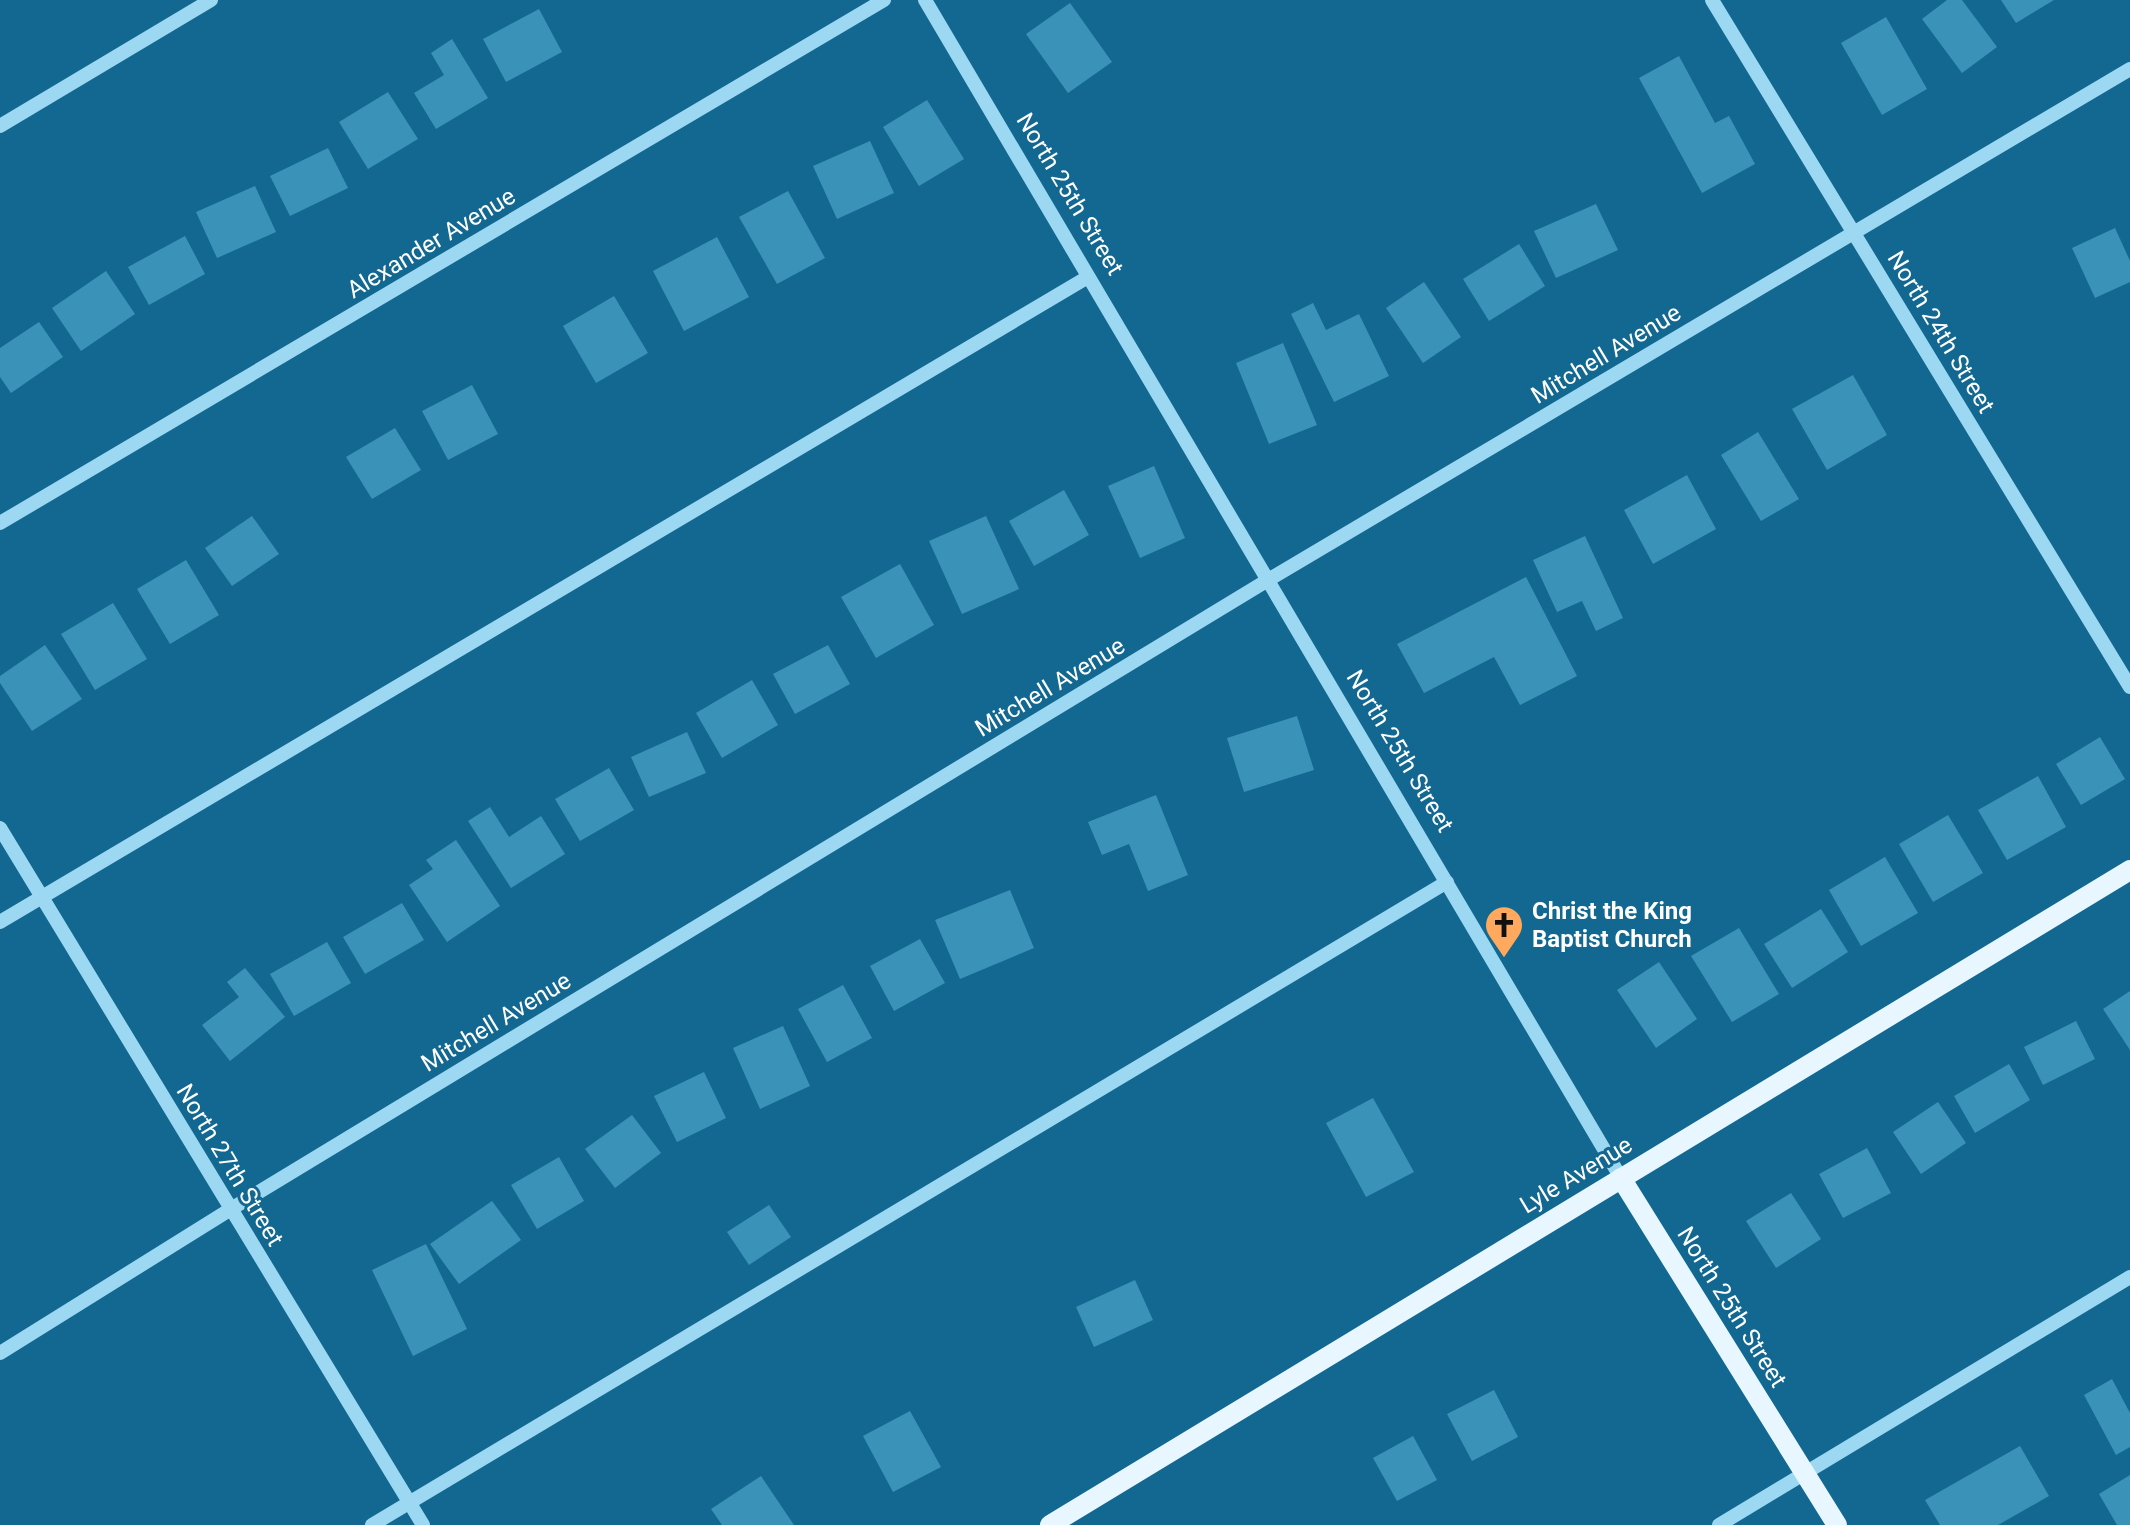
<svg xmlns="http://www.w3.org/2000/svg" width="2130" height="1525" viewBox="0 0 2130 1525" font-family="Roboto,sans-serif">
	<rect width="100%" height="100%" fill="#126891"/>
	<g fill="#3a92b9">
		<polygon points="1947,0 1962,0 1997,47 1962,73 1922,19"/>
		<polygon points="2001,0 2054,0 2016,23"/>
		<polygon points="1070,3 1112,62 1068,93 1026,34"/>
		<polygon points="539,9 562,52 506,82 483,39"/>
		<polygon points="1886,17 1927,89 1882,115 1841,43"/>
		<polygon points="452,39 488,98 436,129 414,93 444,75 431,53"/>
		<polygon points="1679,56 1715,123 1729,116 1755,164 1702,193 1639,78"/>
		<polygon points="388,92 418,139 368,169 339,122"/>
		<polygon points="927,100 964,159 919,186 883,127"/>
		<polygon points="870,141 894,193 837,219 813,166"/>
		<polygon points="328,148 348,188 290,216 270,176"/>
		<polygon points="255,186 276,232 217,258 196,212"/>
		<polygon points="788,191 825,258 777,284 739,217"/>
		<polygon points="1596,204 1618,250 1556,278 1534,231"/>
		<polygon points="2115,228 2130,261 2130,282 2095,298 2072,248"/>
		<polygon points="185,236 205,274 149,305 128,267"/>
		<polygon points="717,237 749,297 684,331 653,271"/>
		<polygon points="1519,244 1545,286 1489,321 1463,279"/>
		<polygon points="106,271 135,314 81,351 52,308"/>
		<polygon points="1424,282 1461,337 1423,363 1386,308"/>
		<polygon points="614,296 648,353 596,383 563,326"/>
		<polygon points="1313,303 1326,330 1359,314 1389,376 1334,402 1291,314"/>
		<polygon points="39,322 63,357 11,393 0,377 0,348"/>
		<polygon points="1283,343 1317,425 1269,444 1236,363"/>
		<polygon points="1853,375 1887,435 1827,470 1792,409"/>
		<polygon points="472,385 498,434 448,460 422,411"/>
		<polygon points="395,428 421,470 372,499 346,457"/>
		<polygon points="1758,432 1799,499 1761,521 1721,455"/>
		<polygon points="1154,466 1185,538 1140,558 1108,486"/>
		<polygon points="1687,475 1716,529 1653,564 1624,510"/>
		<polygon points="1064,490 1089,535 1034,566 1009,521"/>
		<polygon points="252,516 279,554 232,586 205,548"/>
		<polygon points="986,516 1019,589 962,614 929,541"/>
		<polygon points="1585,536 1623,618 1596,631 1582,601 1557,612 1533,560"/>
		<polygon points="186,560 219,615 170,644 137,589"/>
		<polygon points="900,564 934,625 876,658 841,597"/>
		<polygon points="1526,577 1577,676 1520,705 1494,657 1424,693 1397,644"/>
		<polygon points="113,603 147,659 95,690 61,634"/>
		<polygon points="45,645 82,699 32,731 0,683 0,676"/>
		<polygon points="828,645 850,684 795,714 773,674"/>
		<polygon points="752,680 778,725 722,758 696,713"/>
		<polygon points="1297,716 1314,770 1244,792 1227,738"/>
		<polygon points="687,732 706,773 649,797 631,757"/>
		<polygon points="2100,737 2125,779 2081,805 2056,764"/>
		<polygon points="609,768 634,810 580,841 555,799"/>
		<polygon points="2038,776 2066,827 2007,860 1978,810"/>
		<polygon points="1156,795 1188,875 1148,891 1129,844 1102,855 1088,822"/>
		<polygon points="490,807 509,837 541,816 565,854 511,888 468,821"/>
		<polygon points="1948,815 1983,873 1933,902 1899,844"/>
		<polygon points="456,840 500,906 447,942 409,885 433,869 426,860"/>
		<polygon points="1885,857 1918,913 1861,946 1829,890"/>
		<polygon points="1010,890 1034,948 960,979 935,920"/>
		<polygon points="402,903 424,940 365,974 343,937"/>
		<polygon points="1821,909 1848,952 1792,988 1764,944"/>
		<polygon points="1739,928 1779,994 1732,1022 1691,956"/>
		<polygon points="920,939 945,983 894,1011 870,966"/>
		<polygon points="327,942 351,983 294,1016 270,974"/>
		<polygon points="1659,962 1697,1019 1656,1048 1617,990"/>
		<polygon points="245,968 285,1017 230,1061 202,1025 239,997 227,982"/>
		<polygon points="843,985 872,1038 827,1062 798,1009"/>
		<polygon points="2130,991 2130,1050 2103,1009"/>
		<polygon points="2076,1021 2095,1059 2043,1085 2024,1047"/>
		<polygon points="783,1026 810,1086 760,1109 733,1048"/>
		<polygon points="2009,1064 2030,1100 1975,1133 1954,1096"/>
		<polygon points="704,1072 726,1118 677,1142 654,1096"/>
		<polygon points="1373,1098 1414,1172 1366,1197 1326,1123"/>
		<polygon points="1938,1102 1966,1143 1921,1174 1893,1132"/>
		<polygon points="632,1115 661,1153 615,1188 585,1149"/>
		<polygon points="1867,1148 1891,1193 1843,1218 1819,1174"/>
		<polygon points="559,1157 584,1201 537,1229 511,1185"/>
		<polygon points="1791,1193 1821,1239 1776,1268 1746,1221"/>
		<polygon points="492,1201 521,1240 459,1284 430,1244"/>
		<polygon points="769,1205 791,1237 749,1265 727,1232"/>
		<polygon points="426,1244 467,1329 413,1356 372,1270"/>
		<polygon points="1135,1280 1153,1320 1094,1347 1076,1307"/>
		<polygon points="2112,1379 2130,1413 2130,1447 2116,1455 2084,1395"/>
		<polygon points="1494,1390 1518,1437 1472,1461 1447,1414"/>
		<polygon points="910,1411 941,1467 893,1492 863,1436"/>
		<polygon points="1413,1436 1437,1480 1397,1501 1373,1458"/>
		<polygon points="2020,1446 2049,1496 1998,1525 1940,1525 1925,1500"/>
		<polygon points="2130,1475 2130,1525 2117,1525 2099,1494"/>
		<polygon points="761,1476 794,1525 722,1525 711,1509"/>
	</g>
	<g fill="none" stroke-linecap="round" stroke-linejoin="round">
		<g stroke="#9dd8f2" stroke-width="14">
			<polyline points="925,0 1621,1178"/>
			<polyline points="1712,0 2130,687"/>
			<polyline points="0,126 211,0"/>
			<polyline points="0,523 884,0"/>
			<polyline points="0,828 423,1525"/>
			<polyline points="0,922 1088,277"/>
			<polyline points="0,1353 231,1209 1268,580 2130,69"/>
			<polyline points="372,1525 1447,882"/>
			<polyline points="1719,1525 2130,1277"/>
		</g>
		<g stroke="#e8f7ff" stroke-width="20">
			<polyline points="1621,1178 1837,1525"/>
			<polyline points="1050,1525 2130,870"/>
		</g>
	</g>
	<defs>
		<symbol id="church-pin" viewBox="-11 -11 22 30"><path d="M0 17L-7.5 6A9.5 9.5 0 1 1 7.5 6Z" fill="#ffa95e" stroke="#126891"/><path d="M-1.2-6h2.4v3.5h3.3v2.4h-3.3V6h-2.4V-.1h-3.3v-2.4h3.3Z" fill="#111"/></symbol>
	</defs>
	<g fill-rule="evenodd">
		<use href="#church-pin" x="1482" y="903" width="44" height="60"/>
	</g>
	<g text-anchor="middle" stroke-width="6" stroke-linejoin="round" paint-order="stroke">
		<g font-size="24" fill="#fff" stroke="#126891">
			<text transform="translate(1070 194) rotate(59)" y="8">North 25th Street</text>
			<text transform="translate(431 243) rotate(-31)" y="8">Alexander Avenue</text>
			<text transform="translate(1941 332) rotate(59)" y="8">North 24th Street</text>
			<text transform="translate(1606 354) rotate(-31)" y="8">Mitchell Avenue</text>
			<text transform="translate(1050 687) rotate(-31)" y="8">Mitchell Avenue</text>
			<text transform="translate(1400 751) rotate(59)" y="8">North 25th Street</text>
			<text transform="translate(496 1022) rotate(-31)" y="8">Mitchell Avenue</text>
			<text transform="translate(230 1165) rotate(59)" y="8">North 27th Street</text>
			<text transform="translate(1576 1175) rotate(-31)" y="8">Lyle Avenue</text>
			<text transform="translate(1732 1307) rotate(58)" y="8">North 25th Street</text>
		</g>
		<g font-size="24" font-weight="bold" fill="#fff" stroke="#126891" text-anchor="start">
			<text x="1532" y="919">Christ the King<tspan x="1532" dy="28">Baptist Church</tspan></text>
		</g>
	</g>
</svg>
